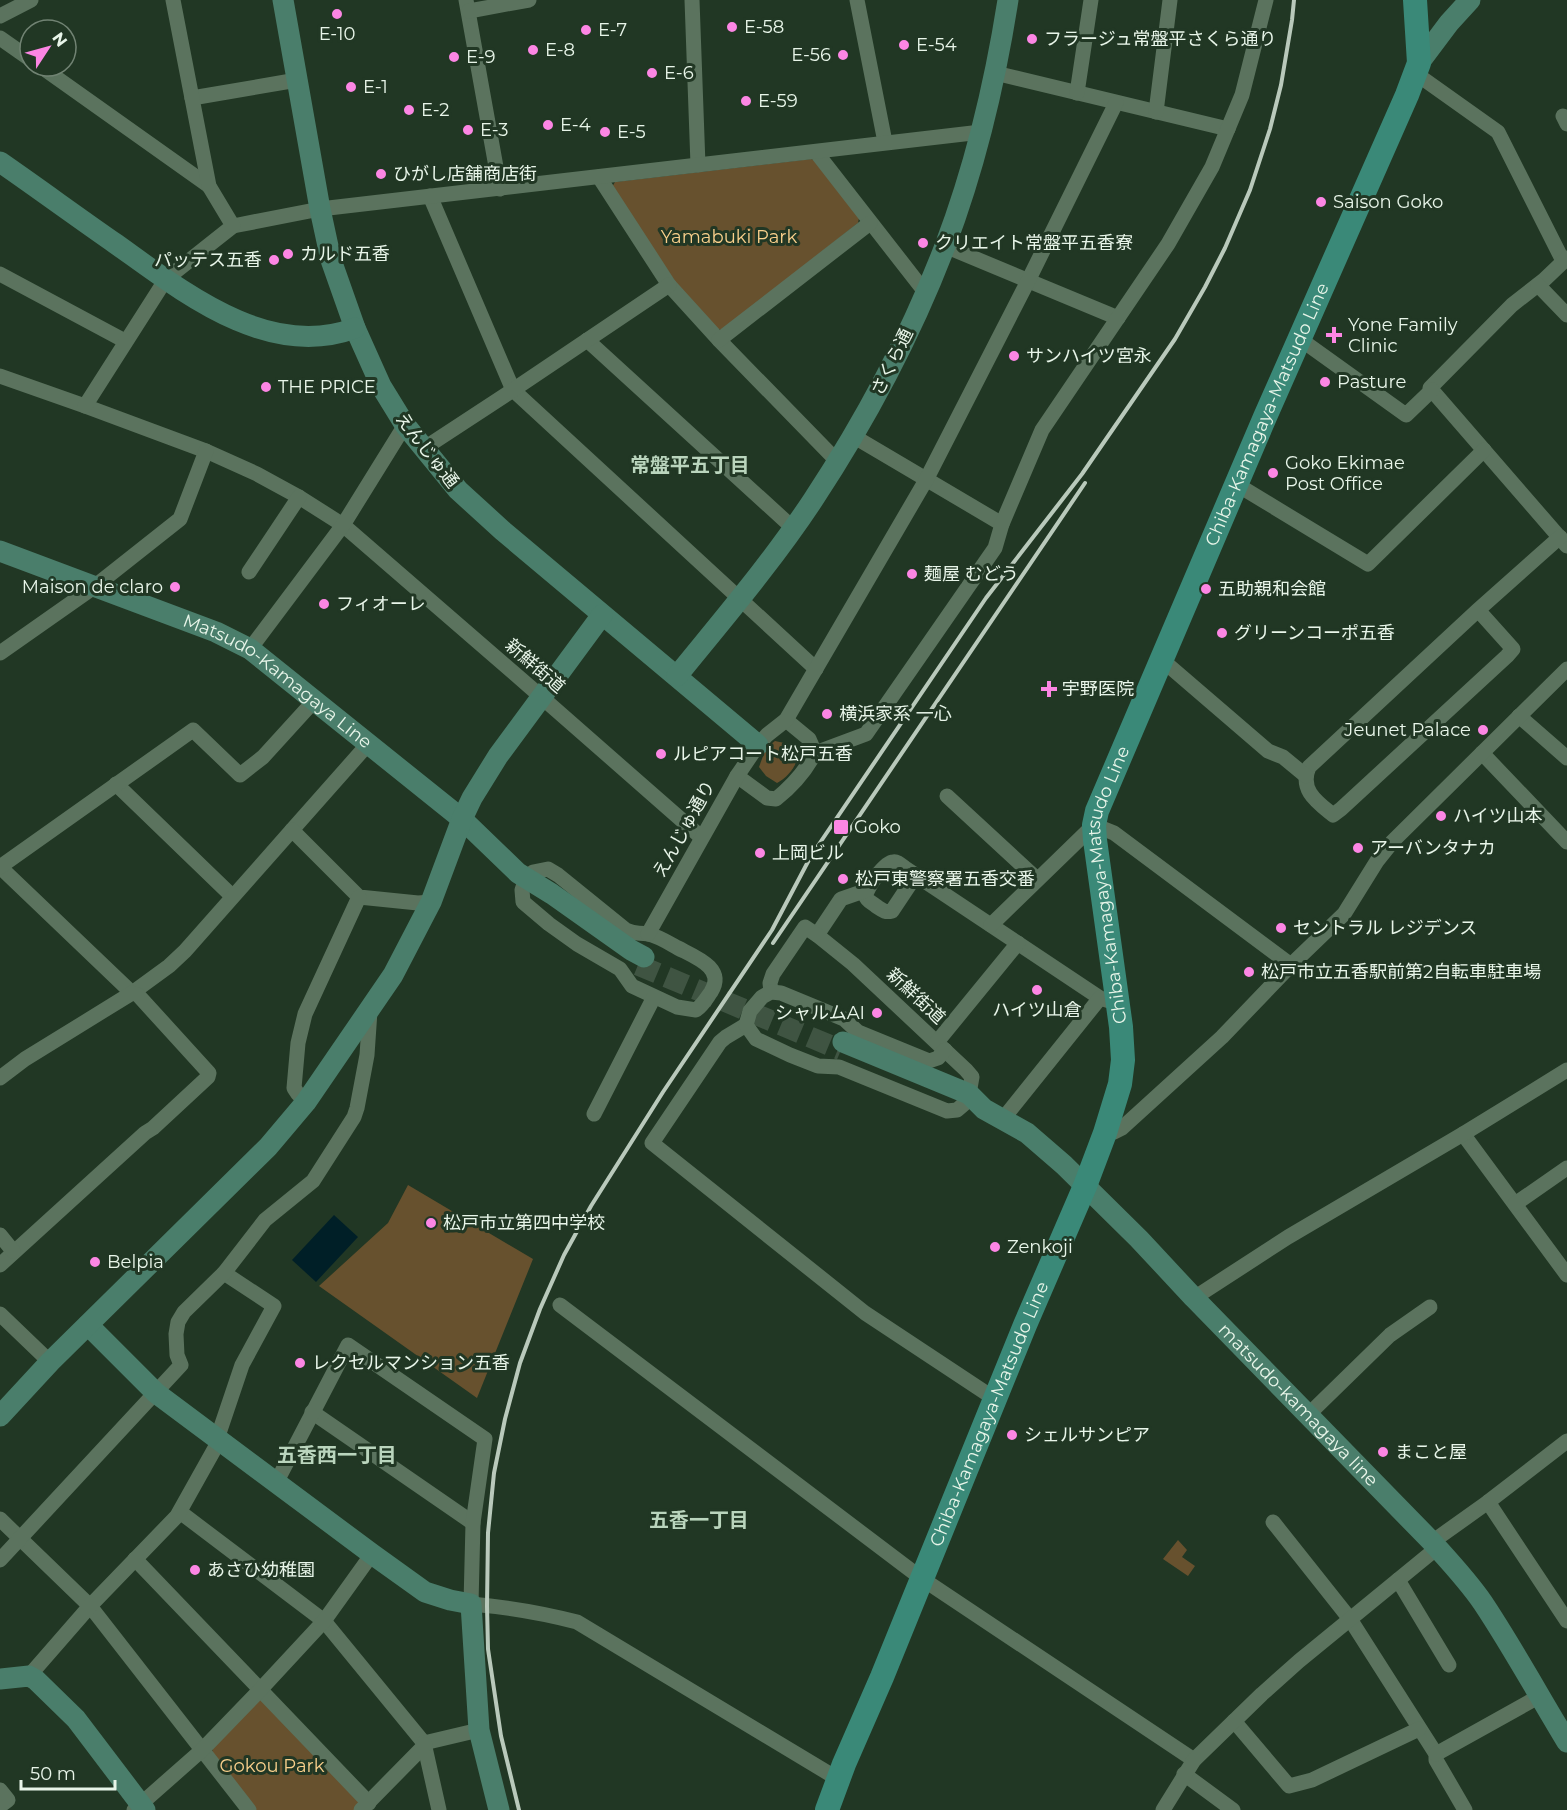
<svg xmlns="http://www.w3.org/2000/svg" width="1567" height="1810" viewBox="0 0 1567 1810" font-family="Montserrat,'Noto Sans JP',sans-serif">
	<rect width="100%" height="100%" fill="#213724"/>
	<g fill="#67512e">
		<polygon points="811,159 814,160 859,218 858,223 723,330 717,329 680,289 612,187 615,182"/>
		<path d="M775,741L789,744L798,755C797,766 787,778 777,783L766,776L759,767L766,748Z"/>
		<polygon points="408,1185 533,1259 477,1398 319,1286 388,1223"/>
		<polygon points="1178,1540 1187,1550 1182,1557 1195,1566 1188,1576 1163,1559"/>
		<polygon points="258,1699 264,1700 361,1803 354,1810 256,1810 212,1754 213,1745"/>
	</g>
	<polygon fill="#001f27" points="334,1215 358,1237 316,1282 292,1260"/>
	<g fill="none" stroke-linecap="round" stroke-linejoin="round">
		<polyline stroke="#3f5442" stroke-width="21" stroke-dasharray="21 10" stroke-linecap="butt" points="638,965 841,1050"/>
		<g stroke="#5b735e" stroke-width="15">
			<polyline points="466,0 500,189"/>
			<polyline points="692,0 698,165"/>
			<polyline points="857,0 885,142"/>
			<polyline points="469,11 529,0"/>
			<polyline points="0,16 31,0"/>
			<polyline points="0,38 30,59"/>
			<polyline points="40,66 209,186"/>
			<polyline points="995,73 1228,129"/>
			<polyline points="1415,73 1498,132 1563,261"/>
			<polyline points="1077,93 1091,0"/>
			<polyline points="192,98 297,80"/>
			<polyline points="1156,112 1170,0"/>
			<polyline points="1563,116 1567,124"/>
			<polyline points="816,152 925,292"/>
			<polyline points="599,177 669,285 719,340 837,461"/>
			<polyline points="430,196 513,390 816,669"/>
			<polyline points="233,226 320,209 981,132"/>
			<polyline points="945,246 1118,318"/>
			<polyline points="1567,258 1544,280 1512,305 1430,388 1567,546"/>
			<polyline points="0,274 125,341"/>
			<polyline points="1538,285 1567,315"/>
			<polyline points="1300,339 1406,415 1432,390"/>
			<polyline points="587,340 793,528"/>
			<polyline points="719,340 870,223"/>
			<polyline points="0,376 85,406 206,451 257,474 299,497 343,525 530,687 701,837"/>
			<polyline points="85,406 166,279 233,226 209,186 173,0"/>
			<polyline points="853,436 1002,524"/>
			<polyline points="423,449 513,390 669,285"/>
			<polyline points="1236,484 1368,564 1484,450"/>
			<polyline points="249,572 299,497"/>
			<path d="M1478,610L1513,649L1507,656L1341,809L1333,815C1317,802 1299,790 1309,767L1478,610L1560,537"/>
			<polyline points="250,649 343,525 405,425"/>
			<polyline points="0,653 94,587 180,519 206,451"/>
			<polyline points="1161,659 1268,751 1283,757 1306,776"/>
			<polyline points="1519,716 1567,758"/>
			<polyline points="815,753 866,734 995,548 1002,524 1042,430 1168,244 1212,167 1242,95 1266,0"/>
			<polyline points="1482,753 1567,842"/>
			<path d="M737,776L767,798L776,799C791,787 806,770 815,753L809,739L786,720"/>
			<polyline points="116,784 232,896"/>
			<polyline points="947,796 1037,879"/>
			<polyline points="292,830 369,743"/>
			<polyline points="0,867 132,993 169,966 185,951 292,830 359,897 418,903 431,902"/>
			<polyline points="0,867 193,730 240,775 263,757 314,701"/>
			<path d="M916,875L892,911C885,913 882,910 876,906C873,903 867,901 866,897C865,889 885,862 893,862C897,861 901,865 905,868C970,911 1035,954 1100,998L1109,1001H1117"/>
			<path d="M525,881L522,890L523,902L549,924L577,944L620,969L632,986L677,1007L696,1010C703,1005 706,999 711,992C726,968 695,957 678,948C669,943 658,936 648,934C638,932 637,935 626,930L558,875L548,869L533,872L527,878"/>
			<polyline points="991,925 1094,825 1114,833 1291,965"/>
			<polyline points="648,934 737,776 758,745 767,735 786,720 926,480 1028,281 1116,103"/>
			<polyline points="817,935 841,899 867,890"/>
			<polyline points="771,992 770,983 773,974 805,927 817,935 853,964 966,1070 972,1077 969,1094"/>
			<polyline points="746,1025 726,1037 720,1042 652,1143 865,1313 995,1399"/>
			<polyline points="937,1042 1018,943"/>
			<polyline points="945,1050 938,1058 929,1061 858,1032 844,1019 781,993 771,992 762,997 750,1011 746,1025 756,1039 790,1055 818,1066 839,1067 947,1111 957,1110 964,1104"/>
			<polyline points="0,1078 25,1059 132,993 138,995 209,1073 208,1077 153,1128 145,1133 0,1265"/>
			<polyline points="306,1102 298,1094 294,1088 298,1043 305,1014 359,897"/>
			<polyline points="594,1114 654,997"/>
			<polyline points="1003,1119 1100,998"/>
			<polyline points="1105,1133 1114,1132 1122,1128 1222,1037 1291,965 1344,914 1377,861 1393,841 1567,669"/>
			<polyline points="1463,1134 1567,1275"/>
			<polyline points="1515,1204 1567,1168"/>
			<polyline points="0,1235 13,1251"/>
			<polyline points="1194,1298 1288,1237 1463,1134 1567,1070"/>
			<polyline points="560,1305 921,1578 1194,1760"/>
			<polyline points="0,1314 50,1362"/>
			<polyline points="312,1412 473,1523"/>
			<polyline points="1308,1415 1390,1335 1430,1307"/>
			<polyline points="217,1439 242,1365 274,1306 224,1273"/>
			<path d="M276,1483L348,1345L485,1439L473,1523L471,1604C506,1607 542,1613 577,1622L838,1779"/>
			<polyline points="1488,1502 1567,1621"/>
			<polyline points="180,1512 324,1621 424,1743 439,1810"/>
			<polyline points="0,1519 90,1606 249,1810"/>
			<polyline points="1273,1522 1350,1619 1436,1754 1436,1760 1465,1810"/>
			<polyline points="1432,1542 1488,1502 1567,1441"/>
			<polyline points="135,1559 369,1803"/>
			<polyline points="0,1560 181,1365 177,1355 176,1334 178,1322 184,1312 224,1273 265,1220 313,1181 354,1117 357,1108 367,1055 370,1011"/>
			<polyline points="1398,1580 1449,1665"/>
			<polyline points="29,1676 90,1606 177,1516 219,1441"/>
			<polyline points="1234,1721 1289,1786 1312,1780 1419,1729"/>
			<polyline points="424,1743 479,1730"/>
			<polyline points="1436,1754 1540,1696"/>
			<polyline points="1184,1774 1233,1810"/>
			<polyline points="0,1790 8,1800 0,1806"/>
			<polyline points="134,1810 202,1750 260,1690 324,1621 372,1554"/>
			<polyline points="361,1810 425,1745"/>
			<polyline points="1163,1810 1194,1760 1262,1694 1299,1661 1437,1548"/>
		</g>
		<g stroke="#4a7e6b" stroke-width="21">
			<polyline points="283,0 320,209 331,260 355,328 381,386 405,425 458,490 503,531 758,745"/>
			<polyline points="1419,63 1449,23 1470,0"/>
			<path d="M0,162C39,189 77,217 116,244C182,291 268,361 355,328"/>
			<path id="s1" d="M0,551L216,632L250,649L462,819L518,873L552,894L631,950L644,957"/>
			<path d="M677,676C724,618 772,562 813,500C865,421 911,335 945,246C975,167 995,83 1008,0"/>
			<path id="s2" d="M843,1042L969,1094L984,1109L1027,1133L1064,1165L1139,1239L1194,1298L1432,1542C1450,1562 1468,1581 1483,1603C1513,1648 1539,1696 1567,1742"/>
			<polyline points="88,1325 156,1393 372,1554 425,1592 450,1600 471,1604 479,1730 499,1810"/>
			<polyline points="0,1416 50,1362 268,1147 306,1102 393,975 431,902 462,819 472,798 498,756 602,615"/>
			<polyline points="0,1679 29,1676 36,1680 76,1719 145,1810"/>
		</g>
		<path stroke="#3a8978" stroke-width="24" id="s3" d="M827,1810L844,1764L882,1677L1025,1325L1085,1186L1105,1133L1120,1084L1123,1060L1121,1027L1095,840L1094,825L1097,811L1265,417L1407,95L1419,63L1415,0"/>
		<g stroke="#b9c9bb" stroke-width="4">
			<polyline points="773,943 1085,483"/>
			<polyline points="519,1810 501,1736 488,1649 487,1606 488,1533 494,1473 505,1419 520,1363 540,1309 564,1255 591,1206 663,1092 772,930 811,856 986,598 1082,474 1175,339 1205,287 1225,248 1250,190 1270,129 1281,85 1292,20 1294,0"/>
		</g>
	</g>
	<g fill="#fc86e4" stroke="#213724" stroke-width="2">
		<circle cx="337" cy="14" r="6"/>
		<circle cx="732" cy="27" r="6"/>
		<circle cx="586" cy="30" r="6"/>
		<circle cx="1032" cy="39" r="6"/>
		<circle cx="904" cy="45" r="6"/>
		<circle cx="533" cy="50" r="6"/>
		<circle cx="843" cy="55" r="6"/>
		<circle cx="454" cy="57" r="6"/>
		<circle cx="652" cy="73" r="6"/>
		<circle cx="351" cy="87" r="6"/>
		<circle cx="746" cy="101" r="6"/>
		<circle cx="409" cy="110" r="6"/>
		<circle cx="548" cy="125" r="6"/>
		<circle cx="468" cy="130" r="6"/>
		<circle cx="605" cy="132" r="6"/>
		<circle cx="381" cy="174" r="6"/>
		<circle cx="1321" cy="202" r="6"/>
		<circle cx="923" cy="243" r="6"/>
		<circle cx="288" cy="254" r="6"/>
		<circle cx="274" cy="260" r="6"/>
		<path d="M1331 326h6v6h6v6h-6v6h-6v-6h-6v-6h6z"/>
		<circle cx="1014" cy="356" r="6"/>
		<circle cx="1325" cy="382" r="6"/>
		<circle cx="266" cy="387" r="6"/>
		<circle cx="1273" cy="473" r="6"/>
		<circle cx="912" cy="574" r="6"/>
		<circle cx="175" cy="587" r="6"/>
		<circle cx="1206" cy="589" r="6"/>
		<circle cx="324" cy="604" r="6"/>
		<circle cx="1222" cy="633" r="6"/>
		<path d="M1046 680h6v6h6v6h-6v6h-6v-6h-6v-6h6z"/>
		<circle cx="827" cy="714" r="6"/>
		<circle cx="1483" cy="730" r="6"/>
		<circle cx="661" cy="754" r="6"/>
		<circle cx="1441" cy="816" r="6"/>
		<rect x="833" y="819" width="16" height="16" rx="3"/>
		<circle cx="1358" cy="848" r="6"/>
		<circle cx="760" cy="853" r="6"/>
		<circle cx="843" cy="879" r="6"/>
		<circle cx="1281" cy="928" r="6"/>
		<circle cx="1249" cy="972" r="6"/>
		<circle cx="1037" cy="990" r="6"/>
		<circle cx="877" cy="1013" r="6"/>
		<circle cx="431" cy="1223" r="6"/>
		<circle cx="995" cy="1247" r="6"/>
		<circle cx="95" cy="1262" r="6"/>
		<circle cx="300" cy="1363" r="6"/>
		<circle cx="1012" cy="1435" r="6"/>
		<circle cx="1383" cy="1452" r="6"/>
		<circle cx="195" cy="1570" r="6"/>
	</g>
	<g text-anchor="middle" stroke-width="6" stroke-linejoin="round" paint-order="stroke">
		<g font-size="18" fill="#e8f5e9" stroke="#213724" text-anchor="start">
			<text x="744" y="33">E-58</text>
			<text x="598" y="36">E-7</text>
			<text x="337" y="40" text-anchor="middle">E-10</text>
			<text x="1044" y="45">フラージュ常盤平さくら通り</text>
			<text x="916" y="51">E-54</text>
			<text x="545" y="56">E-8</text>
			<text x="831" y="61" text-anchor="end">E-56</text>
			<text x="466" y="63">E-9</text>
			<text x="664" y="79">E-6</text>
			<text x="363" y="93">E-1</text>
			<text x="758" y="107">E-59</text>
			<text x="421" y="116">E-2</text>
			<text x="560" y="131">E-4</text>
			<text x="480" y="136">E-3</text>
			<text x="617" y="138">E-5</text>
			<text x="393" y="180">ひがし店舗商店街</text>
			<text x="1333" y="208">Saison Goko</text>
			<text x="935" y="249">クリエイト常盤平五香寮</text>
			<text x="300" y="260">カルド五香</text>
			<text x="262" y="266" text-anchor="end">パッテス五香</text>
			<text x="1348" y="331">Yone Family<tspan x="1348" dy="21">Clinic</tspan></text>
			<text x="1026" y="362">サンハイツ宮永</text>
			<text x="1337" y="388">Pasture</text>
			<text x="278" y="393">THE PRICE</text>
			<text x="1285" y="469">Goko Ekimae<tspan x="1285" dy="21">Post Office</tspan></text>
			<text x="924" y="580">麺屋 むどう</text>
			<text x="163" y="593" text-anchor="end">Maison de claro</text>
			<text x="1218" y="595">五助親和会館</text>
			<text x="336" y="610">フィオーレ</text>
			<text x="1234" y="639">グリーンコーポ五香</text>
			<text x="1062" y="695">宇野医院</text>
			<text x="839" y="720">横浜家系 一心</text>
			<text x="1471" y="736" text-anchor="end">Jeunet Palace</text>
			<text x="673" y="760">ルピアコート松戸五香</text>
			<text x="1453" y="822">ハイツ山本</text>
			<text x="854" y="833">Goko</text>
			<text x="1370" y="854">アーバンタナカ</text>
			<text x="772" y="859">上岡ビル</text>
			<text x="855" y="885">松戸東警察署五香交番</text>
			<text x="1293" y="934">セントラル レジデンス</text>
			<text x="1261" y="978">松戸市立五香駅前第2自転車駐車場</text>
			<text x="1037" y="1016" text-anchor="middle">ハイツ山倉</text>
			<text x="865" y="1019" text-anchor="end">シャルムAI</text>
			<text x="443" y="1229">松戸市立第四中学校</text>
			<text x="1007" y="1253">Zenkoji</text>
			<text x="107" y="1268">Belpia</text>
			<text x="312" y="1369">レクセルマンション五香</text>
			<text x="1024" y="1441">シェルサンピア</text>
			<text x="1395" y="1458">まこと屋</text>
			<text x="207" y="1576">あさひ幼稚園</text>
		</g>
		<g font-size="18" fill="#fad08c" stroke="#213724">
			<text x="729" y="243">Yamabuki Park</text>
			<text x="272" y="1772">Gokou Park</text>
		</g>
		<g font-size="18" fill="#e8f5e9" stroke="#213724">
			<text transform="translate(892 362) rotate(-64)" y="6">さくら通</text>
			<text dy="6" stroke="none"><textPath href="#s3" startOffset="1490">Chiba-Kamagaya-Matsudo Line</textPath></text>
			<text transform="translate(427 450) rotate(52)" y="6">えんじゅ通</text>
			<text transform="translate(535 666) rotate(41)" y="6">新鮮街道</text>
			<text dy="6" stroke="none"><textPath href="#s1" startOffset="309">Matsudo-Kamagaya Line</textPath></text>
			<text transform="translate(684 829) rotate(-61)" y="6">えんじゅ通り</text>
			<text dy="6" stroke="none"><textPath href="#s3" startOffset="986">Chiba-Kamagaya-Matsudo Line</textPath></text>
			<text transform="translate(916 996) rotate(43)" y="6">新鮮街道</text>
			<text dy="6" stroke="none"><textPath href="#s2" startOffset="591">matsudo-kamagaya line</textPath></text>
			<text dy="6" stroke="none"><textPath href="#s3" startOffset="428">Chiba-Kamagaya-Matsudo Line</textPath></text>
		</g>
		<g font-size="20" font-weight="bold" fill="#bad5bd" stroke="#213724">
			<text x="690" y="472">常盤平五丁目</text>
			<text x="337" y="1462">五香西一丁目</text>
			<text x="699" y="1527">五香一丁目</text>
		</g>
	</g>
	<g transform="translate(48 48) rotate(54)"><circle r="28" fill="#213724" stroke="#718373" stroke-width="1.5"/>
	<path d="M0-4.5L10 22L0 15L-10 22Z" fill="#fc86e4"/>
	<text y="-9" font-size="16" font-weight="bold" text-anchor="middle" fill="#e8f5e9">N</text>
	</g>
	<path d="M21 1780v9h94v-9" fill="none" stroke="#e8f5e9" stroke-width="3"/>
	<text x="30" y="1780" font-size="18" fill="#e8f5e9" stroke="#213724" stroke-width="4.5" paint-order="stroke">50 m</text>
</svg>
